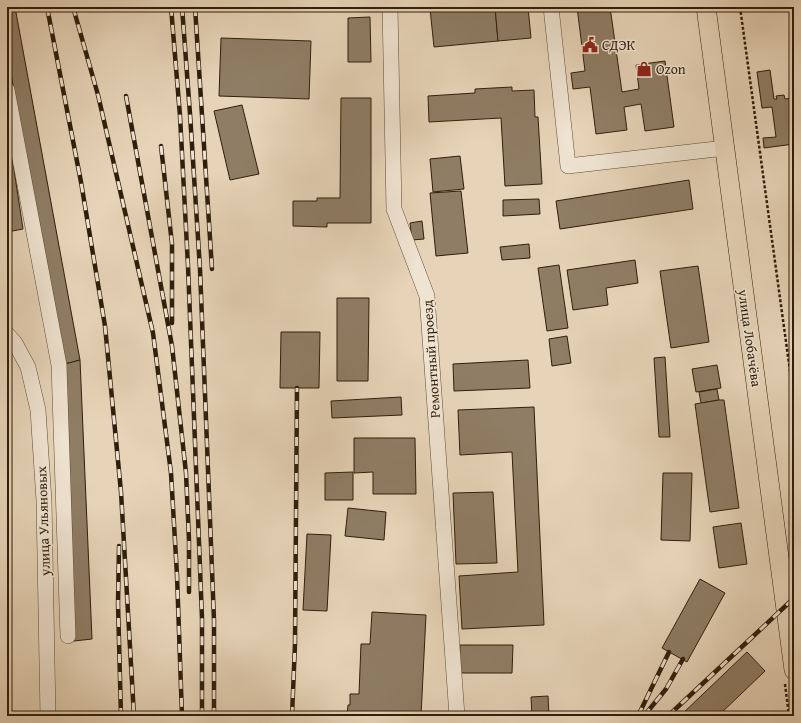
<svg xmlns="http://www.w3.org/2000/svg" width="801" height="723" viewBox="0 0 801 723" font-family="'Gentium Book Plus',serif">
	<rect width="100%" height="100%" fill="#e7d4b8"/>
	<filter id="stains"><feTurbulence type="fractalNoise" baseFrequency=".005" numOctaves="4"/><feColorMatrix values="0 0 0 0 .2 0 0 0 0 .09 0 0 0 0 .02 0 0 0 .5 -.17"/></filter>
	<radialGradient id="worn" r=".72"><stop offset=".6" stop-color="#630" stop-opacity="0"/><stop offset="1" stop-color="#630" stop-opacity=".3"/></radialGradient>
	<g fill="#8f7d65" stroke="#2f1e0b">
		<polygon points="7,7 15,7 80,360 65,364 7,53"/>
		<polygon points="452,7 495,7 498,41 434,47 430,9"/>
		<polygon points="495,7 528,7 531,38 498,41"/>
		<polygon points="577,7 610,7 622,92 639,89 636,65 665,61 674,127 645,131 641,104 624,107 627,130 596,134 590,87 573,89 571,73 585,71"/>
		<polygon points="370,17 371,62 348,62 348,18"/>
		<polygon points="221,38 311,41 309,99 219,96"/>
		<polygon points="770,70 774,99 777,99 776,96 784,95 785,99 794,98 794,144 764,148 763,138 776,137 772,107 762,108 757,72"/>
		<polygon points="512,87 512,91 534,90 535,117 538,117 542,184 505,186 501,118 429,122 428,96 475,93 475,89"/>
		<polygon points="341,98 371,98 371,223 327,223 327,227 293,226 293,201 317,201 317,198 340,198"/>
		<polygon points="242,105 259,174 230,180 214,111"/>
		<polygon points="7,123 23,229 7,232"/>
		<polygon points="460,156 464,189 433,192 430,159"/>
		<polygon points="689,180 693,209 560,229 556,201"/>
		<polygon points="461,191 468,253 436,256 430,193"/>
		<polygon points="539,199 540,214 503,216 503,200"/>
		<polygon points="422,221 424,239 412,240 410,223"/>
		<polygon points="529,244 530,258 502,260 500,247"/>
		<polygon points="635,260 638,283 606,288 608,305 573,310 567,270"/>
		<polygon points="559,265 568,328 547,331 538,268"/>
		<polygon points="698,266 709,342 671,348 660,271"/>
		<polygon points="337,298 369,298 368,381 337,381"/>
		<polygon points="281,332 320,332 319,388 280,388"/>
		<polygon points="567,336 571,363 552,366 549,339"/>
		<polygon points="665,357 670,437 659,437 654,358"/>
		<polygon points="80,360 92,639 74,641 65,364"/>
		<polygon points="528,360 530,388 454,391 453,364"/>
		<polygon points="717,365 721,388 696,392 692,369"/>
		<polygon points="717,389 719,400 701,403 699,392"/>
		<polygon points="401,397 402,415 332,418 331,401"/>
		<polygon points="719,400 724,400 739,508 710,512 695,404"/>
		<polygon points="534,407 544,625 462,629 459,576 518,572 512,452 460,455 458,410"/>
		<polygon points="354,438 415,438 416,494 373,494 373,472 354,473"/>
		<polygon points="353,472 353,500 325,500 325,473"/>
		<polygon points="663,473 692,473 690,541 661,540"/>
		<polygon points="493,492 497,563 456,564 453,493"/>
		<polygon points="348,508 386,512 384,540 345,536"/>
		<polygon points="741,523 747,564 719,568 713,527"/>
		<polygon points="307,534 331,535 327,611 303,610"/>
		<polygon points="700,579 725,593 687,662 662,648"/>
		<polygon points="372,612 426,615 421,716 347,716 348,705 350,705 350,694 359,694 361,644 370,644"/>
		<polygon points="460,645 513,645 512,673 459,673"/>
		<polygon points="747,652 765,671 718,716 680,716"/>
		<polygon points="548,696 549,716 532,716 531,697"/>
	</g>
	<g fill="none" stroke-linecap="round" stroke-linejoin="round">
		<defs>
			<g id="minor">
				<polyline points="390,7 394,209 427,296 457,716"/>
				<polyline points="551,7 568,166 725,148"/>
				<polyline points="7,90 59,365 68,636"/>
				<polyline points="7,334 15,343 28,367 38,410 44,501 48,716"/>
			</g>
			<polyline id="major" points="706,7 794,670"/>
		</defs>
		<use href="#minor" stroke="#5d4c36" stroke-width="16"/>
		<use href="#major" stroke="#2f1e0b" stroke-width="20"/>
		<g stroke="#2f1e0b" stroke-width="2.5" stroke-dasharray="3 2" stroke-linecap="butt">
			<polyline points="740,7 794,400"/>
			<polyline points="785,684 789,716"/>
		</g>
		<use href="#minor" stroke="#efe3d1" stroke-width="15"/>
		<use href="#major" stroke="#e7d4b8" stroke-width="19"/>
		<defs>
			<g id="rail">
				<polyline points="47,7 81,182 105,326 121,492 134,716"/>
				<polyline points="73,7 98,95 153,333 171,473 177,575 182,716"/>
				<polyline points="171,7 180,116 188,266 202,618 202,716"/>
				<polyline points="182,7 190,114 200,269 214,620 214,716"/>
				<polyline points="195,7 212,269"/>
				<polyline points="126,96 172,346 186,473 189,540 189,592"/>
				<polyline points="161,146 172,244 172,323"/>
				<polyline points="119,546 118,604 121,716"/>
				<polyline points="292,716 295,644 297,388"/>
				<polyline points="638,716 669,652"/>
				<polyline points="644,716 666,689 683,659"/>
				<polyline points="668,716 794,598"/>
			</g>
		</defs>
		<use href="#rail" stroke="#2f1e0b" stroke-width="4.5"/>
		<use href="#rail" stroke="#efe3d1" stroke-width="3" stroke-dasharray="9" stroke-linecap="butt"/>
	</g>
	<defs>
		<symbol id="civic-bare" viewBox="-9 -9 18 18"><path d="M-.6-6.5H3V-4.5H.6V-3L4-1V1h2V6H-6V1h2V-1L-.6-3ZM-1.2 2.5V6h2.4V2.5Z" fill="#8f2418" stroke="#efe3d1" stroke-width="2.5" paint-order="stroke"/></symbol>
		<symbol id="shop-bare" viewBox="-9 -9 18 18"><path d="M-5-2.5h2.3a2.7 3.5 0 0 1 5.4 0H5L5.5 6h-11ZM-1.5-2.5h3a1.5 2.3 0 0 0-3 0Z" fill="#8f2418" stroke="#efe3d1" stroke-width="2.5" paint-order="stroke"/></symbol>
	</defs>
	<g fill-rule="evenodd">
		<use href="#civic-bare" x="579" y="34" width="22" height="22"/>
		<use href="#shop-bare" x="633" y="58" width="22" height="22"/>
	</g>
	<g text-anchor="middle" stroke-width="3" stroke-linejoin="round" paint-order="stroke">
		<g font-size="14" fill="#2f1e0b" stroke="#efe3d1" text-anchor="start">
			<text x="602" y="50">СДЭК</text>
			<text x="656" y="74">Ozon</text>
		</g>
		<g font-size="14" fill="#2f1e0b" stroke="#efe3d1">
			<text transform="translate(750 338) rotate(82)" y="5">улица Лобачёва</text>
			<text transform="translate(431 359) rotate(-94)" y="5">Ремонтный проезд</text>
			<text transform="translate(43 521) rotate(-92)" y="5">улица Ульяновых</text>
		</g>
	</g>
	<rect width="801" height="723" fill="none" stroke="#e7d4b8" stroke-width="24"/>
	<rect x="8" y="8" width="785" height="707" fill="none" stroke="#2f1e0b" stroke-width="2"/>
	<rect x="12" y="12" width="777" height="699" fill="none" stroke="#2f1e0b"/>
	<rect width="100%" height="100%" filter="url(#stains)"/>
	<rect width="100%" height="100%" fill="url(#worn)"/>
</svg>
